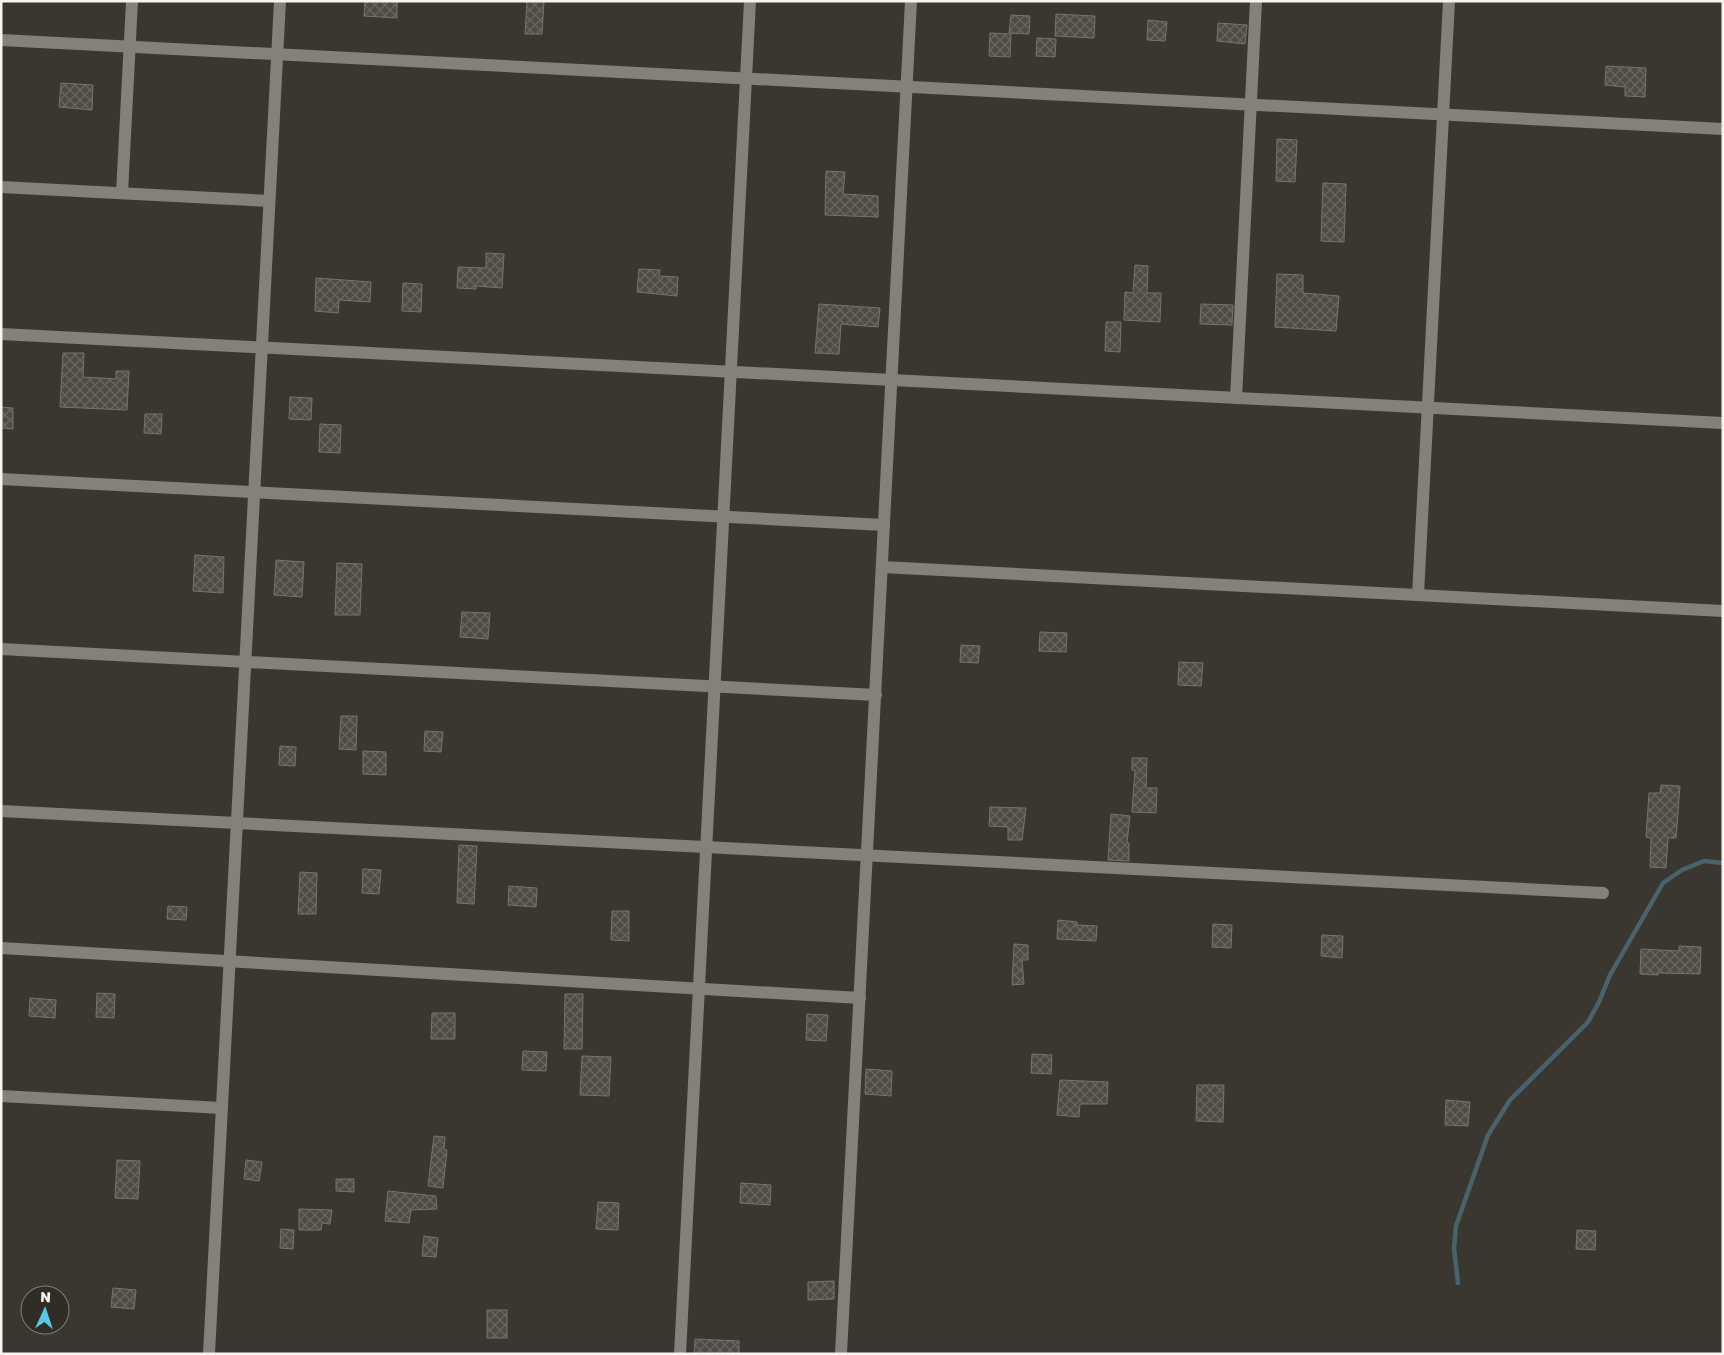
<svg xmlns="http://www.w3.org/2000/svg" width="1724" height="1355" viewBox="0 0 1724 1355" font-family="'Golos Text',sans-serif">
	<defs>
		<pattern id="building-cross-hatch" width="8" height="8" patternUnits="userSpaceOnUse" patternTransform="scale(1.25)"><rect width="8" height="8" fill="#4f4c46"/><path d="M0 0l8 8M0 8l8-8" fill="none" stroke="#696661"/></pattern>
	</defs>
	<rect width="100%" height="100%" fill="#3a3731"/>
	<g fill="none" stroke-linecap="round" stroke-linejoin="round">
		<polyline stroke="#4a636b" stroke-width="4.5" points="1458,1283 1454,1248 1456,1226 1488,1135 1510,1100 1588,1022 1599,1002 1610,975 1663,883 1682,870 1704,861 1723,863"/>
	</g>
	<g fill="url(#building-cross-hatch)" stroke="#77746d">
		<polygon points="365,1 397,1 397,18 364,16"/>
		<polygon points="527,1 544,1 542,34 525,34"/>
		<polygon points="1056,14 1095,16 1094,38 1055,36"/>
		<polygon points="1011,15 1030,16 1029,34 1009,33"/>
		<polygon points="1148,20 1167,22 1165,41 1147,40"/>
		<polygon points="1218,23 1247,25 1245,44 1217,41"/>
		<polygon points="990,33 1011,34 1010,57 989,56"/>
		<polygon points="1037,38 1056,39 1055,57 1036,56"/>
		<polygon points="1606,66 1646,68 1645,97 1625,96 1625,87 1605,85"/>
		<polygon points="61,83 93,85 92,110 59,107"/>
		<polygon points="1277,139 1297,140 1295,182 1276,181"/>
		<polygon points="826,171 845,172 843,194 878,196 878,217 825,215"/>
		<polygon points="1323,183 1346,184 1344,242 1321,241"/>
		<polygon points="486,253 504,254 502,288 476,286 476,289 457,288 458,267 486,268"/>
		<polygon points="1135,265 1148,266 1147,293 1161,293 1160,322 1124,320 1125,292 1133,293"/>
		<polygon points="639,269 660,270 659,276 678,277 677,296 637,292"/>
		<polygon points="1277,274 1303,275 1303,293 1339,296 1336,331 1275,327"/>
		<polygon points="316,278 371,282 370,302 339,300 338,313 315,311"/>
		<polygon points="403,283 422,284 421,312 402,311"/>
		<polygon points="819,304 880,308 878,327 841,324 839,354 815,353"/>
		<polygon points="1201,304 1233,305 1232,325 1200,324"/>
		<polygon points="1106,322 1121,322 1120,352 1105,351"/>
		<polygon points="63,353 84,353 83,377 116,379 116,371 129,371 127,410 60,407"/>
		<polygon points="290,397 312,398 311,420 289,419"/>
		<polygon points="1,407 13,408 13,429 1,428"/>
		<polygon points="145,414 162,414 161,434 144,433"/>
		<polygon points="320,424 341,425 340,453 319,452"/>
		<polygon points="195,555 224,557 223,593 193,591"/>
		<polygon points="276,560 304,562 302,597 274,595"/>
		<polygon points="337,563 362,564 360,615 335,615"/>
		<polygon points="462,612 490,613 488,639 460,637"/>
		<polygon points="1040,632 1067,633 1066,652 1039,651"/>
		<polygon points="961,645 980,646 978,663 960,662"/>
		<polygon points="1179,662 1203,663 1201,686 1178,685"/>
		<polygon points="341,716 357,716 356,750 339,749"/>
		<polygon points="425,731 443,732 441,752 424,751"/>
		<polygon points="280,746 296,747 295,766 279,765"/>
		<polygon points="363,751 386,752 386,775 363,774"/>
		<polygon points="1132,758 1147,758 1146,788 1157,788 1156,813 1132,812 1135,770 1132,770"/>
		<polygon points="1661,785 1680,786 1676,838 1668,838 1666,868 1650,867 1651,838 1646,837 1649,793 1660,793"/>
		<polygon points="990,807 1026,808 1022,840 1008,840 1008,827 989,826"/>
		<polygon points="1111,814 1130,816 1127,843 1129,843 1129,861 1108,860"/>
		<polygon points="459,845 477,846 474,904 457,903"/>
		<polygon points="363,869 381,870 379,894 362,893"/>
		<polygon points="300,872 317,873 316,914 298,914"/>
		<polygon points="509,886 537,888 536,907 508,905"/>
		<polygon points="168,906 187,907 186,920 167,919"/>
		<polygon points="612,911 629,911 629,941 611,940"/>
		<polygon points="1058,920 1077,922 1077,925 1097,926 1096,941 1057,939"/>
		<polygon points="1213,924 1232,925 1231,948 1212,947"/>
		<polygon points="1322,935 1343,936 1342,958 1321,956"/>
		<polygon points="1014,944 1028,945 1028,960 1022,960 1024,984 1012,985"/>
		<polygon points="1679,946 1701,947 1700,974 1658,973 1658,975 1640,974 1641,949 1679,951"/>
		<polygon points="97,993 115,994 114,1018 96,1017"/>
		<polygon points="565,994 583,994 582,1049 564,1049"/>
		<polygon points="30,998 56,1000 55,1018 29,1016"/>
		<polygon points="432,1013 455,1013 455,1039 431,1039"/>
		<polygon points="807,1014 828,1015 826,1041 806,1040"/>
		<polygon points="523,1051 547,1052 546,1071 522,1070"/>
		<polygon points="1032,1054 1052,1055 1051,1074 1031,1073"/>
		<polygon points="582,1056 611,1057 609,1096 580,1095"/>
		<polygon points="866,1069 892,1071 891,1096 865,1094"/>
		<polygon points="1060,1080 1108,1082 1107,1104 1080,1104 1079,1117 1057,1115"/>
		<polygon points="1197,1085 1224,1085 1223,1122 1196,1121"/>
		<polygon points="1446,1100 1470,1102 1468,1126 1445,1125"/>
		<polygon points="434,1136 445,1137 444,1150 447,1150 443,1188 428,1186"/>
		<polygon points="117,1160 140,1161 138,1199 115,1198"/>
		<polygon points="246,1160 262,1162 259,1181 244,1179"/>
		<polygon points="336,1179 354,1179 354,1192 336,1191"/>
		<polygon points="741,1183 771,1185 770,1205 740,1203"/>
		<polygon points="388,1191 436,1196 437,1209 411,1210 409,1223 385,1221"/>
		<polygon points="598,1202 619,1203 618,1230 596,1229"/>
		<polygon points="299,1209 332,1210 330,1224 322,1223 321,1230 299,1230"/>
		<polygon points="281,1229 294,1230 293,1249 280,1248"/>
		<polygon points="1577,1230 1596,1231 1595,1250 1576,1249"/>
		<polygon points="424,1236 438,1238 436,1257 422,1256"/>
		<polygon points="834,1281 834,1299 808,1300 808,1282"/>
		<polygon points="113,1288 136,1290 134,1309 111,1307"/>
		<rect x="487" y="1310" width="20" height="28"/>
		<polygon points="695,1339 739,1341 739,1354 694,1354"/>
	</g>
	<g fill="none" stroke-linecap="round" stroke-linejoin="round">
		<g stroke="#84807a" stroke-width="12">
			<polyline points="1,40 1723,129"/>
			<polyline points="1,187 269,201"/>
			<polyline points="122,193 132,1"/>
			<polyline points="1,334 1723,423"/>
			<polyline points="1236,398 1256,1"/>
			<polyline points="1,479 884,525"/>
			<polyline points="882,567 1723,611"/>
			<polyline points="1418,595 1449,1"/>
			<polyline points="1,649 876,695"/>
			<polyline points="1,811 1603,893"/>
			<polyline points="1,948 860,998"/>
			<polyline points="1,1096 222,1108"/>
			<polyline points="209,1354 280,1"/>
			<polyline points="680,1354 750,1"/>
			<polyline points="841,1354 911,1"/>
		</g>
	</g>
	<rect width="1724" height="1355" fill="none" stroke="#f6f4f1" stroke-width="5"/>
	<g transform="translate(45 1310) rotate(3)"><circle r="24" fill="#302d27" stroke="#7f7d78"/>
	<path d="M0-4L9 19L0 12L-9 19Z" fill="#58c8e4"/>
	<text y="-8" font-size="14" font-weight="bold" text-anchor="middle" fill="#f6f4f1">N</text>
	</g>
</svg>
